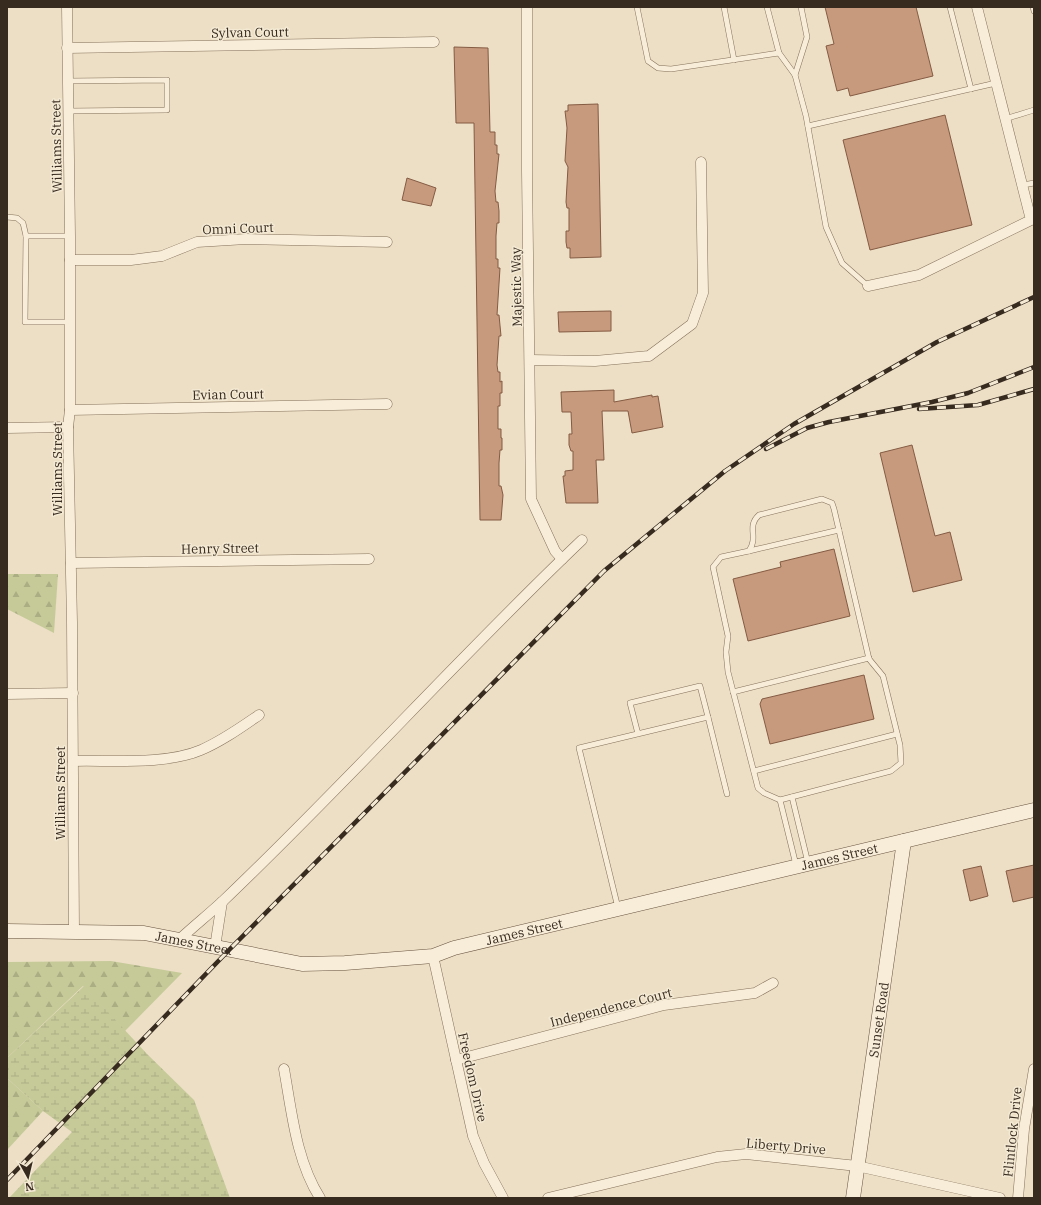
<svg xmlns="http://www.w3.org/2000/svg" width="1041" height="1205" viewBox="0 0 1041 1205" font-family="'IBM Plex Serif',serif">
	<defs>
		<pattern id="forest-firs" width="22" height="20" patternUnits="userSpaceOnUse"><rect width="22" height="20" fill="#c6ca99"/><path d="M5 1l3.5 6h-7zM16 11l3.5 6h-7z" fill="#abae83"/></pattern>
		<pattern id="wetland-marsh" width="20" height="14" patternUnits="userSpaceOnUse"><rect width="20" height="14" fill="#c6ca99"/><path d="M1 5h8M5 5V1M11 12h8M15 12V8" fill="none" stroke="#abae83"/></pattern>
	</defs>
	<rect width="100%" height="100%" fill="#ecdfc5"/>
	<g fill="url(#forest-firs)">
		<polygon points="7,574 58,574 54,633 7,609"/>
		<polygon points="111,961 182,973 125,1031 83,986 7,1058 7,962"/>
		<polygon points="7,1078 43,1111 7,1150"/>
	</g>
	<polygon fill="url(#wetland-marsh)" points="84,986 147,1054 194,1100 230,1198 9,1198 72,1132 43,1111 7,1078 7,1058"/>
	<g fill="#c89a7d" stroke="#845b43">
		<polygon points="825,7 916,7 933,76 850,96 848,88 837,91 826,46 834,44"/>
		<polygon points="454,47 488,48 490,132 495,132 495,145 497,145 497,154 499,154 495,191 496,202 498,202 499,211 499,223 497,223 496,236 496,259 498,259 498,268 500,268 497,315 499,315 501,336 499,336 497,365 498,372 500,372 500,382 502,381 502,393 500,393 500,406 498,406 498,429 501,429 501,438 502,438 502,450 500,450 499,463 499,486 501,486 503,495 501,520 480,520 474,123 456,123"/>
		<polygon points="598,104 601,257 570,258 570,248 567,248 566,242 566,231 569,231 569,208 567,208 566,202 568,167 565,161 567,128 565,111 568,111 568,105"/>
		<polygon points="945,115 972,225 870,250 843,140"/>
		<polygon points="407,178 436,188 431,206 402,200"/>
		<polygon points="611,311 611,331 559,332 558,312"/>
		<polygon points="614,390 614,402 652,395 652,397 658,396 663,427 632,433 628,411 602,411 604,460 596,460 598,503 566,503 563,476 565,476 565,471 573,470 573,451 571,451 569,445 569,434 572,434 571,412 562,412 561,392"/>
		<polygon points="912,445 935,536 950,532 962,580 913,592 880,453"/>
		<polygon points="834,549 850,616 748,641 733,579 781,567 780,562"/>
		<polygon points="864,675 874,719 770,744 760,704 762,699"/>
		<polygon points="1034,865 1034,897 1013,902 1006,871"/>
		<polygon points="981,866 988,896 970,901 963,870"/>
	</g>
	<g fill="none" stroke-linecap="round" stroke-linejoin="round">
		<defs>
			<g id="lane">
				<polyline points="637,7 648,61 658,68 671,69 779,53"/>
				<polyline points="724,7 734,60"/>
				<polyline points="767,7 779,53 795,75 806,116 826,227 842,263 868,286"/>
				<polyline points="950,7 971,89"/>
				<polyline points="1033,7 1034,11"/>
				<polyline points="795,75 807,37 801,7"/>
				<polyline points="68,81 167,80 167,110 68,111"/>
				<polyline points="1005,119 1034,110"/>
				<polyline points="808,126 996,83"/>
				<polyline points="1023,185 1034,183"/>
				<polyline points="7,217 17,218 23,223 26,236"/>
				<polyline points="69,322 25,322 26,236 70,236"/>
				<path d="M822,499L832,503L834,509L869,659L883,676L900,745L901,763L891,771L780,800L764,793L758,788L728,672L726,652L728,636L713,567L721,557L749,551C759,536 746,527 759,515Z"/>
				<polyline points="749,551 839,530"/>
				<polyline points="733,692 869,658"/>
				<polyline points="708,717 727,794"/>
				<polyline points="754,771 897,734"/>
				<polyline points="792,797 808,863"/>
				<polyline points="780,800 796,865"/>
				<polyline points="618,908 579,748 708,717 700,686 630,703 638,734"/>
			</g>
			<g id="street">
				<polyline points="67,7 70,236 70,410 68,427 72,622 74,932"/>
				<polyline points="527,7 527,171 531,499 555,551 562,559"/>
				<polyline points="67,48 434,42"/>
				<polyline points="70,260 131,260 162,256 197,242 246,239 387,242"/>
				<polyline points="868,286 919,275 1031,220 977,7"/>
				<polyline points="530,360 595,361 649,356 692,324 703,293 701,162"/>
				<polyline points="70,410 387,404"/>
				<polyline points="7,428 68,427"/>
				<polyline points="71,563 369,559"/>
				<polyline points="7,694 73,693"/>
				<path d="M73,761C111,760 166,765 201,750C222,741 240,728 259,715"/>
				<path d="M180,939C194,926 209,914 223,901C346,784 459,657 582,540"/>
				<polyline points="215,947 222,902"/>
				<polyline points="433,956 473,1136 484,1163 503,1198"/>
				<polyline points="456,1060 664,1005 755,993 773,983"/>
				<path d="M284,1069C292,1113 296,1160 320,1198"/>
				<polyline points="548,1198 717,1157 746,1154 857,1166 1000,1198"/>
				<polyline points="1018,1198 1024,1129 1034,1069"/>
			</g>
			<g id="secondary">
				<path id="s1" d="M7,931L144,933L302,964L345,963L433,956L454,948L1034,810"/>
				<path id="s2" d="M853,1198L904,841"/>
			</g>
		</defs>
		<use href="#lane" stroke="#86715c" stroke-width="6"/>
		<use href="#street" stroke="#86715c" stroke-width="11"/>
		<use href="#secondary" stroke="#68523f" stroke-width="15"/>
		<use href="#lane" stroke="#f7edd8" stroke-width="5"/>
		<use href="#street" stroke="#f7edd8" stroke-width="10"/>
		<use href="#secondary" stroke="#f7edd8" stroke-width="14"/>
		<defs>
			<g id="rail">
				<polyline points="919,409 978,405 1034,389"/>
				<polyline points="766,449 807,428 829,422 932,402 968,393 1034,367"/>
				<polyline points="7,1180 229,950 604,571 725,471 794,424 937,342 1034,297"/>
			</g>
		</defs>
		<use href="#rail" stroke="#372a1f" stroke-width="4.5"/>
		<use href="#rail" stroke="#f4ead4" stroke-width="3" stroke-dasharray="9" stroke-linecap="butt"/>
	</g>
	<g text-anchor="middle" stroke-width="3" stroke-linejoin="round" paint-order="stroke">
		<g font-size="13" fill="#372a1f" stroke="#f4ead4">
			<text transform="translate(250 32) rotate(-1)" y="5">Sylvan Court</text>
			<text transform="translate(56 146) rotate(-91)" y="5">Williams Street</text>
			<text transform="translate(238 228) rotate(-2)" y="5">Omni Court</text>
			<text transform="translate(516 287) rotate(-91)" y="5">Majestic Way</text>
			<text transform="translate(228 394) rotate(-1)" y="5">Evian Court</text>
			<text transform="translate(57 469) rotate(-90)" y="5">Williams Street</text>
			<text transform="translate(220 548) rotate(-1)" y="5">Henry Street</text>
			<text transform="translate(60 793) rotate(-90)" y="5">Williams Street</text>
			<text dy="5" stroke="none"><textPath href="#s1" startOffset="848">James Street</textPath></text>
			<text dy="5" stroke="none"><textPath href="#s1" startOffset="524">James Street</textPath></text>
			<text dy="5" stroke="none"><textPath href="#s1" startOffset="188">James Street</textPath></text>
			<text transform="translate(611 1007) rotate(-14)" y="5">Independence Court</text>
			<text dy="5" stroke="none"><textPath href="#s2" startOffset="180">Sunset Road</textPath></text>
			<text transform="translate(473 1077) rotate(77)" y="5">Freedom Drive</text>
			<text transform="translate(1012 1132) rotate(-84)" y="5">Flintlock Drive</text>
			<text transform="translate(786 1146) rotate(5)" y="5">Liberty Drive</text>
		</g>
	</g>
	<rect width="1041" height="1205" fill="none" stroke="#372a1f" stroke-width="16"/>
	<g transform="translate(28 1177) rotate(172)" stroke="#f4ead4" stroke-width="3" paint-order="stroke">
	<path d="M0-3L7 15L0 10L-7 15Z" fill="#372a1f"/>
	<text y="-6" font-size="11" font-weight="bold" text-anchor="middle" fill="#372a1f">N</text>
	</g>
</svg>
